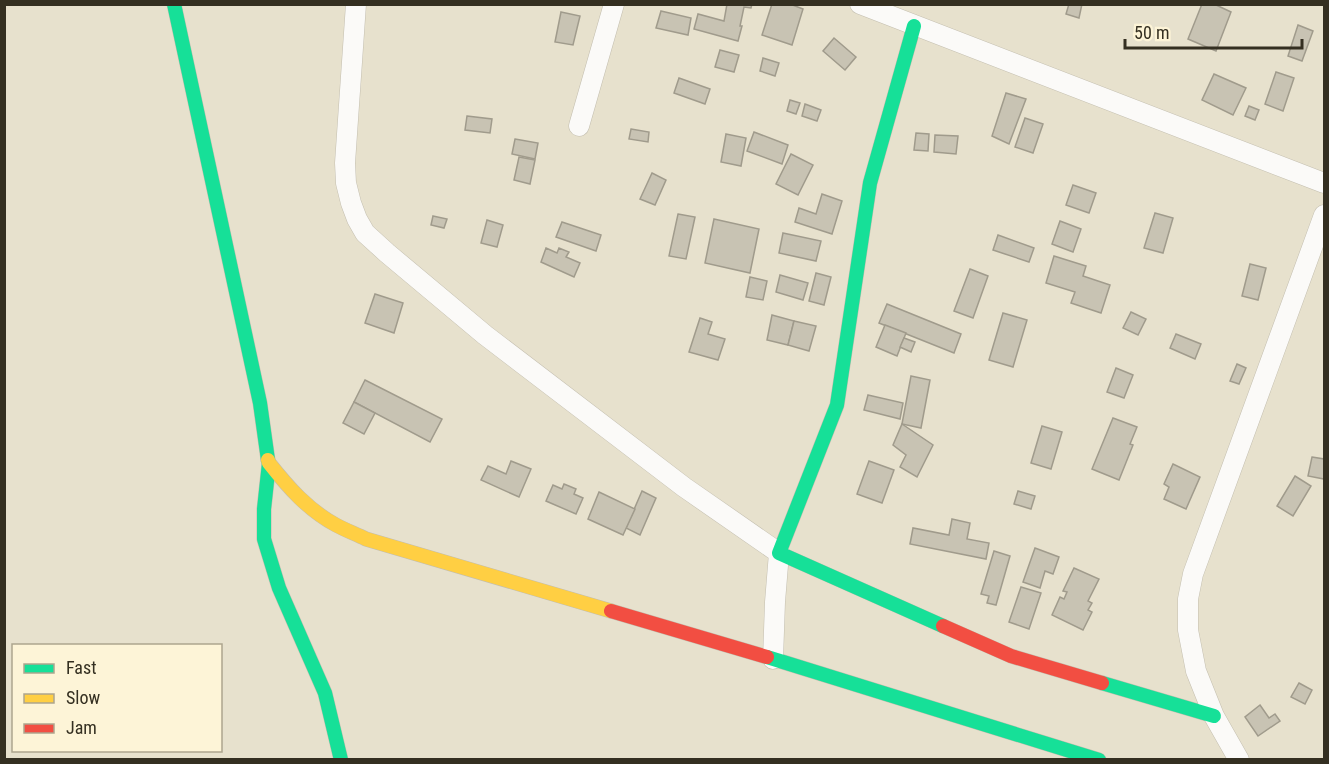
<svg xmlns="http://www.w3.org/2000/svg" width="1329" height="764" viewBox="0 0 1329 764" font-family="'Roboto Condensed',sans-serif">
	<rect width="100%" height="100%" fill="#e7e1cd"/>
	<g fill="#c8c3b3" stroke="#a09b8c" stroke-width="1.5">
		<polygon points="727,4 752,4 751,8 744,7 740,26 742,26 738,41 694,29 698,14 724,21"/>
		<polygon points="772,4 790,4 803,9 792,45 762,35"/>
		<polygon points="1069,4 1082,4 1079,18 1066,14"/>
		<polygon points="1202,4 1214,4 1231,12 1216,51 1188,39"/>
		<polygon points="661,11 691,18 688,35 656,28"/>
		<polygon points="561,12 580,16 573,45 555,42"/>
		<polygon points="1298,25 1313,31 1302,61 1288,56"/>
		<polygon points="834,38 856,57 845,70 823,51"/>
		<polygon points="720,50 739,55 734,72 715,67"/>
		<polygon points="763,58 779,63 775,76 760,71"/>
		<polygon points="1276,72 1294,78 1283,111 1265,104"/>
		<polygon points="1214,74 1246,88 1233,115 1202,100"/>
		<polygon points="679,78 710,89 705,104 674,93"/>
		<polygon points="1006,93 1026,99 1009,144 992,136"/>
		<polygon points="790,100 800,103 796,114 787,111"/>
		<polygon points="805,104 821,110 817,121 802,116"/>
		<polygon points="1249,106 1259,110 1255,120 1245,116"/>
		<polygon points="467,116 492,119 490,133 465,130"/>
		<polygon points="1025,118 1043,124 1033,153 1015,147"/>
		<polygon points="631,129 649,132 648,142 629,139"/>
		<polygon points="754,132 788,145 782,164 747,151"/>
		<polygon points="916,133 929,134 928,151 914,150"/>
		<polygon points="726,134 746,138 741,166 721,162"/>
		<polygon points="935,135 958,136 956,154 934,152"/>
		<polygon points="515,139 538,143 535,159 512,154"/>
		<polygon points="791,154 813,165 798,195 776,184"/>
		<polygon points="519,157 535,160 530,184 514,180"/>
		<polygon points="652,173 666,180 655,205 640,199"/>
		<polygon points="1073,185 1096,193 1089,213 1066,205"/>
		<polygon points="822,194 842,201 832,234 795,222 799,208 816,214"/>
		<polygon points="1155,213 1173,218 1163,253 1144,248"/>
		<polygon points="678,214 695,217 686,259 669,256"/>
		<polygon points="433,216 447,219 444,228 431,225"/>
		<polygon points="714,219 759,229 750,273 705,263"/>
		<polygon points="487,220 503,225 497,247 481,243"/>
		<polygon points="1060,221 1081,229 1073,252 1052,244"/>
		<polygon points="562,222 601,235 596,251 556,237"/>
		<polygon points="783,233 821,241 816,261 779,253"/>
		<polygon points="998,235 1034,248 1029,262 993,250"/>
		<polygon points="546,248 557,253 559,248 569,252 566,257 580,263 574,277 541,262"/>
		<polygon points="1054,256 1086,266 1083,276 1110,285 1101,313 1071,303 1075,292 1046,283"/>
		<polygon points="1250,264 1266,268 1258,300 1242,296"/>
		<polygon points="970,269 988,276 973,318 954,311"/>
		<polygon points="816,273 831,277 824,305 809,301"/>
		<polygon points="780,275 808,283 803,300 776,292"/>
		<polygon points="750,277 767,281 763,300 746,297"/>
		<polygon points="375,294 403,303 394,333 365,323"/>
		<polygon points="887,304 961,334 954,353 879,323"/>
		<polygon points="1131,312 1146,319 1138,335 1123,328"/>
		<polygon points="1003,313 1027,320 1013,367 989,360"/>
		<polygon points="772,315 794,321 788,345 767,340"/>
		<polygon points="700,318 712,322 708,334 725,339 718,360 689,352"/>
		<polygon points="794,321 816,326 809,351 788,345"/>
		<polygon points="885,325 906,333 897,356 876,347"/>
		<polygon points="1176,334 1201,344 1195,359 1170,348"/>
		<polygon points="904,338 915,342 911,352 900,347"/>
		<polygon points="1237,364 1246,368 1239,384 1230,381"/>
		<polygon points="1116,368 1133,375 1124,398 1107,392"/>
		<polygon points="911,376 930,380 921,428 902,424"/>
		<polygon points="365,380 442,419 430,442 354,402"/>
		<polygon points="868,395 903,403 900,419 864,410"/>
		<polygon points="354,402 375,413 364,434 343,423"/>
		<polygon points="1113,418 1137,427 1130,444 1133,445 1119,480 1092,469"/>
		<polygon points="902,424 933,445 917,477 900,467 906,455 893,445"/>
		<polygon points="1042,426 1062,432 1051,469 1031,463"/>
		<polygon points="1312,457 1324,459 1324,479 1308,476"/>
		<polygon points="511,461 531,469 519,497 481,480 488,466 506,474"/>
		<polygon points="869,461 894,470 882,503 857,494"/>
		<polygon points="1173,464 1200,477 1186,509 1164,499 1169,487 1164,484"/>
		<polygon points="1295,476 1311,486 1293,516 1277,506"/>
		<polygon points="564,484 576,489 574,494 583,498 576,514 546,501 553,485 562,489"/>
		<polygon points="642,491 656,498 640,535 626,528"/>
		<polygon points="1018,491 1035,496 1031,509 1014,504"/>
		<polygon points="599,492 635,509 623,535 588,519"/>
		<polygon points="952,519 970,523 967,539 989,543 986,559 910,544 913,528 949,535"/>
		<polygon points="1035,548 1059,557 1053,574 1045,571 1040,588 1023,582"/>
		<polygon points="994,551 1010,556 996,605 987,603 989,596 981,594"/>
		<polygon points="1074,568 1099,579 1088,601 1092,603 1088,610 1092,612 1083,630 1052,615 1060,597 1064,599 1067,592 1063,591"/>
		<polygon points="1021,587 1041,593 1029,629 1009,622"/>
		<polygon points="1299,683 1312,690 1305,704 1291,697"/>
		<polygon points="1260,705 1269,718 1275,714 1280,721 1258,736 1245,717"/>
	</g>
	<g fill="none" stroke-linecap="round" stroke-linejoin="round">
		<defs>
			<g id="street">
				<polyline points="356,4 345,163 346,183 351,203 357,219 365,233 387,253 485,335 684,487 779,553 775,602 773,659"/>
				<polyline points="860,4 1324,183"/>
				<polyline points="579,126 614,4"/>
				<polyline points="1239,760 1214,716 1196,671 1188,630 1188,599 1193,574 1324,215"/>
			</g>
			<g id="fast">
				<polyline points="174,4 260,403 268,460"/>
				<polyline points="914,26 870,183 837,405 779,553 943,626"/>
				<polyline points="269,463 264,509 264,539 279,588 325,693 341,760"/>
				<polyline points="767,657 1099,760"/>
				<polyline points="1102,683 1214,716"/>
			</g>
			<path id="slow" d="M268,460L269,463C288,487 308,510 336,525C345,530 356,534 366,539L611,611"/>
			<g id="jam">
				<polyline points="611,611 767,657"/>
				<polyline points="943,626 1011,656 1102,683"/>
			</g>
		</defs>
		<use href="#street" stroke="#c3beaf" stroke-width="21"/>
		<use href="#fast" stroke="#c3beaf" stroke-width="15"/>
		<use href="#slow" stroke="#c3beaf" stroke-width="15"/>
		<use href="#jam" stroke="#c3beaf" stroke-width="15"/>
		<use href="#street" stroke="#fbfaf8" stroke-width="20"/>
		<use href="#fast" stroke="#16e098" stroke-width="14"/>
		<use href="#slow" stroke="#ffcf43" stroke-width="14"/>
		<use href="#jam" stroke="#f24e42" stroke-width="14"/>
	</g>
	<rect width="1329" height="764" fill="none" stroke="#342f21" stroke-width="12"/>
	<rect x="12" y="644" width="210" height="108" fill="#fdf4d7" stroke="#ada58e" stroke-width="1.5"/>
	<rect x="24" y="664" width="30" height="9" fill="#16e098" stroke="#ada58e" stroke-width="1.5"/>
	<text x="66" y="674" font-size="18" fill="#342f21">Fast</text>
	<rect x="24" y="694" width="30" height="9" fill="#ffcf43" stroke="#ada58e" stroke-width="1.5"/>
	<text x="66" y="704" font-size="18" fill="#342f21">Slow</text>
	<rect x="24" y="724" width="30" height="9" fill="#f24e42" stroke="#ada58e" stroke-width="1.5"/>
	<text x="66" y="734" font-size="18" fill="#342f21">Jam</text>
	<path d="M1125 39v9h177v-9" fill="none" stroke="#342f21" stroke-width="3"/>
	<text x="1134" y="39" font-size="18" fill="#342f21" stroke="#fdf4d7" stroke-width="4.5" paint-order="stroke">50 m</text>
</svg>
